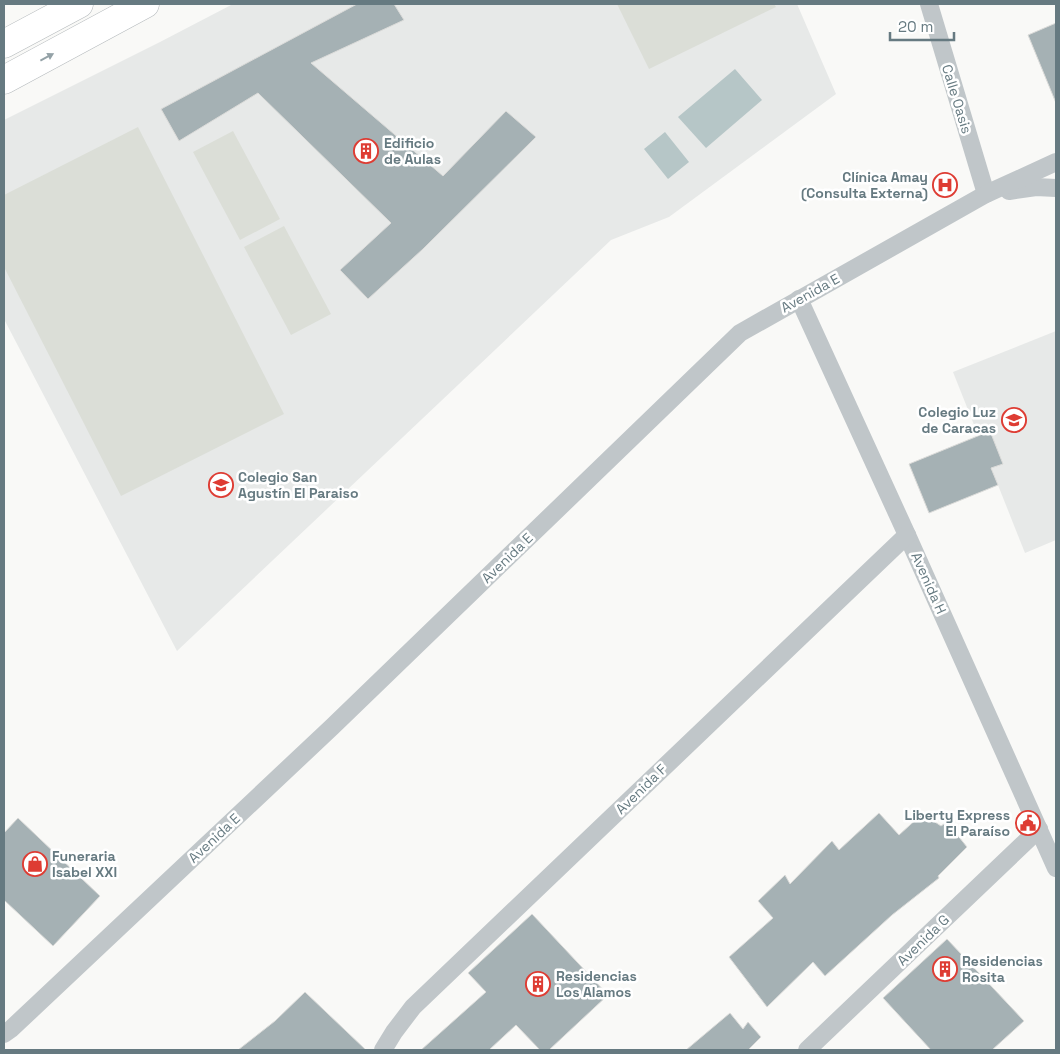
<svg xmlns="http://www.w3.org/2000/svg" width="1060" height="1054" viewBox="0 0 1060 1054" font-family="'Space Grotesk',sans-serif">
	<rect width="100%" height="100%" fill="#f9f9f7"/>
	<g fill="#e7e9e8">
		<polygon points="233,4 797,4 836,94 669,217 611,240 177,651 4,319 4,120 160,42"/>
		<polygon points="1056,331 1056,540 1025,553 953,372"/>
	</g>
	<g fill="#dbded7">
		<polygon points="617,4 774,4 776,7 649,69"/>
		<polygon points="138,127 284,414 121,496 4,267 4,195"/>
		<polygon points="233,131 280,219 240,240 193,152"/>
		<polygon points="284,226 331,314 291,335 244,247"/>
	</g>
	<g fill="#b6c6c7">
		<polygon points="735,69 762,100 706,148 678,117"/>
		<polygon points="665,132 689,162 668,179 644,149"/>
	</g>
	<g fill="#a5b1b4" stroke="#dbdbd9">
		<polygon points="357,4 394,4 404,20 311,63 443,176 506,111 536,137 423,249 368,299 340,270 391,223 258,93 179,141 161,109"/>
		<polygon points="1056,23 1056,103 1028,35"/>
		<polygon points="990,431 1003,464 991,468 998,485 929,513 909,464"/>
		<polygon points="879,813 899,835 921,815 928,822 932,820 941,826 947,822 967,847 938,876 939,878 892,915 825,976 813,962 767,1007 729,957 773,918 758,901 785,875 790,884 832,841 839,850"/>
		<polygon points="18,818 100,896 53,946 4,900 4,833"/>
		<polygon points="532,914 608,995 549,1050 540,1050 516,1025 489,1050 421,1050 486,992 468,973"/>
		<polygon points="947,939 1024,1021 992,1050 931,1050 883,998"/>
		<polygon points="305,992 366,1050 238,1050 275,1021"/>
		<polygon points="730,1013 743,1029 748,1022 761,1037 748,1050 686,1050"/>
	</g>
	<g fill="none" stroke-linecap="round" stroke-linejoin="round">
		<defs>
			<g id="motorway">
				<polyline points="4,44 79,4"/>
				<polyline points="4,80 145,4"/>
			</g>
		</defs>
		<use href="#motorway" stroke="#b4b9bc" stroke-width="29"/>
		<g stroke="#c0c6c9" stroke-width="18">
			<polyline points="929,4 986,194"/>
			<polyline points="1009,191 1036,187 1056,188"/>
			<polyline points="799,299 907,535 1056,868"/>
			<polyline points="4,1034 11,1029 332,727 740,333 986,194 1056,162"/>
			<polyline points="383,1050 394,1032 413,1007 907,535"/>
			<polyline points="807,1050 1039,829"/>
		</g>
		<use href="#motorway" stroke="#fff" stroke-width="28"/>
	</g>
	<defs><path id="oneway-solid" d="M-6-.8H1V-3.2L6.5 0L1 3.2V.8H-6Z" transform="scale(1.25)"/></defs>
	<use fill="#94a2a7" href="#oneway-solid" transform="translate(47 57) rotate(-28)"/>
	<defs>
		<symbol id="building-ring" viewBox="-11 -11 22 22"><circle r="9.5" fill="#fff" stroke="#de3c33" stroke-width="1.5"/><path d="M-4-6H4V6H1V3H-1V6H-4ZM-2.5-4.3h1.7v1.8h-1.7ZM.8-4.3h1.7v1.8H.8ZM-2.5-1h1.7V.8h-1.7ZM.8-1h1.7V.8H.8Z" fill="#de3c33"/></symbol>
		<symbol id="hospital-ring" viewBox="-11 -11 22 22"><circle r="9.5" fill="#fff" stroke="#de3c33" stroke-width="1.5"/><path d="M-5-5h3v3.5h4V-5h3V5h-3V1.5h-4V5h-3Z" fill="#de3c33"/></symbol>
		<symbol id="school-ring" viewBox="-11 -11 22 22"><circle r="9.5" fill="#fff" stroke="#de3c33" stroke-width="1.5"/><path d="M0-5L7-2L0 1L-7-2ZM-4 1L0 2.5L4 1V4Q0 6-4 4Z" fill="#de3c33"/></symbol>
		<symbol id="civic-ring" viewBox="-11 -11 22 22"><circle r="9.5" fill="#fff" stroke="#de3c33" stroke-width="1.5"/><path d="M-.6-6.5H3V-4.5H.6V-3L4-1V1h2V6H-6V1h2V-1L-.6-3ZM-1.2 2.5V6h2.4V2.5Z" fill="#de3c33"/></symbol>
		<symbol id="shop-ring" viewBox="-11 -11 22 22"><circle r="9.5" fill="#fff" stroke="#de3c33" stroke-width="1.5"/><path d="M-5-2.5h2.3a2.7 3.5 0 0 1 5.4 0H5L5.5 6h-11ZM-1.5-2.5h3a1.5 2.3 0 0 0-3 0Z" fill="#de3c33"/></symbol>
	</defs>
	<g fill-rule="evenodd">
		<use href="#building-ring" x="352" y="137" width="28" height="28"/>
		<use href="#hospital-ring" x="931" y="171" width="28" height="28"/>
		<use href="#school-ring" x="1000" y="406" width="28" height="28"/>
		<use href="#school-ring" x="207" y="471" width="28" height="28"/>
		<use href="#civic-ring" x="1014" y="809" width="28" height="28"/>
		<use href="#shop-ring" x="21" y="850" width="28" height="28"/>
		<use href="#building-ring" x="931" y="955" width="28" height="28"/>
		<use href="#building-ring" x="524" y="970" width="28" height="28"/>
	</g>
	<g text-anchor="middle" stroke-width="5" stroke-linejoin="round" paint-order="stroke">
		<g font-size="14" fill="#667a81" stroke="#fff">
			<text transform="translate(957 99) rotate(73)" y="5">Calle Oasis</text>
			<text transform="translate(810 293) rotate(-29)" y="5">Avenida E</text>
			<text transform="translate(507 558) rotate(-44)" y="5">Avenida E</text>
			<text transform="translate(929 583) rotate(66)" y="5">Avenida H</text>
			<text transform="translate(641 789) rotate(-44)" y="5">Avenida F</text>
			<text transform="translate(214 838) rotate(-43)" y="5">Avenida E</text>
			<text transform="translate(923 940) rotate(-44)" y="5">Avenida G</text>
		</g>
		<g font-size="14" font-weight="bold" fill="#667a81" stroke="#fff" text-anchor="start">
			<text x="384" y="148">Edificio<tspan x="384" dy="16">de Aulas</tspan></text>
			<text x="928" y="182" text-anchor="end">Clínica Amay<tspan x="928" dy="16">(Consulta Externa)</tspan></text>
			<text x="996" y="417" text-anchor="end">Colegio Luz<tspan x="996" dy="16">de Caracas</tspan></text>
			<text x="238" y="482">Colegio San<tspan x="238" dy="16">Agustín El Paraiso</tspan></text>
			<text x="1010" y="820" text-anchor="end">Liberty Express<tspan x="1010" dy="16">El Paraíso</tspan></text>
			<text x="52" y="861">Funeraria<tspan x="52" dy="16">Isabel XXI</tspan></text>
			<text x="962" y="966">Residencias<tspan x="962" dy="16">Rosita</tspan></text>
			<text x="556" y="981">Residencias<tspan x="556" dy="16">Los Alamos</tspan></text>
		</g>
	</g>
	<rect width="1060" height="1054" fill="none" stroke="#667a81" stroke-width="10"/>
	<path d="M890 32v8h64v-8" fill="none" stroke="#667a81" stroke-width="2.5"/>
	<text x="898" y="32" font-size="15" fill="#667a81" stroke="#ffffff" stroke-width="4" paint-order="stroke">20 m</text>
</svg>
